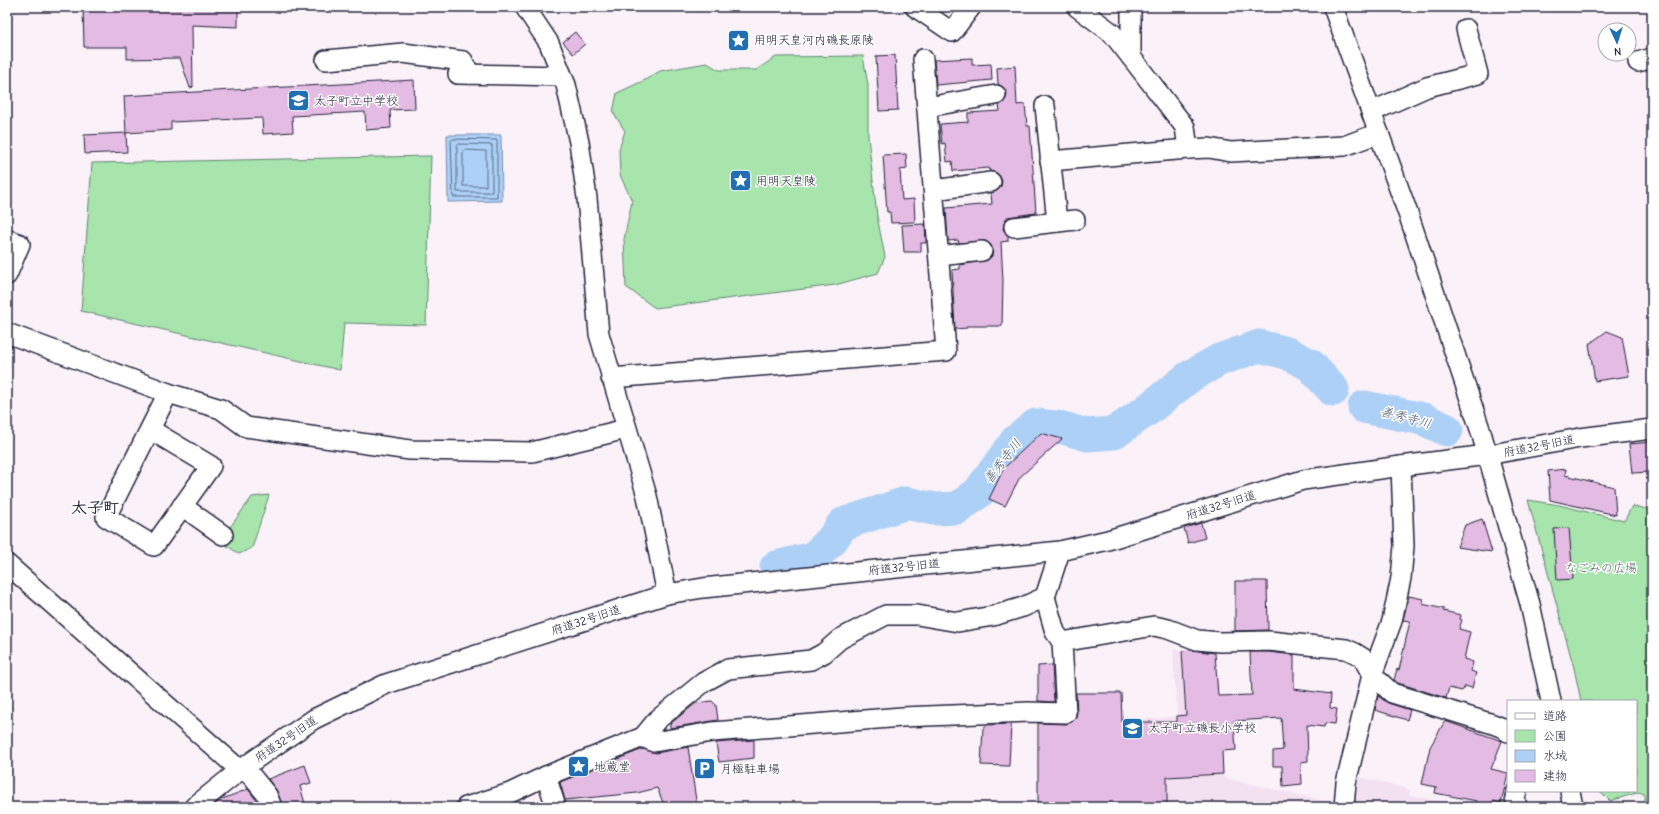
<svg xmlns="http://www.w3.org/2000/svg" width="1659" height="814" viewBox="0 0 1659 814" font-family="'Comic Neue','Klee One',sans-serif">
	<rect width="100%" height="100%" fill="#faf1f9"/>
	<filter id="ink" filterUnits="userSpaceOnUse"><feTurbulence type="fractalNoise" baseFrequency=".025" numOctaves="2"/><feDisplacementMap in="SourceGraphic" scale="8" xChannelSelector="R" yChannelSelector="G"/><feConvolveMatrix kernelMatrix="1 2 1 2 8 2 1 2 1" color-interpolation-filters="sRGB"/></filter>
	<g filter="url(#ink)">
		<g fill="#f3e1f2">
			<polygon points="1192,646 1214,648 1224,778 1325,801 1340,807 1038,807 1038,771 1037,771 1037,762 1045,762 1044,715 1072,717 1155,719 1177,716 1173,650 1191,649"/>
			<polygon points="1360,777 1410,790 1409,795 1454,804 1459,807 1352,807 1355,784"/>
		</g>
		<g fill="#a7e5ac" stroke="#648474">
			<polygon points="863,56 868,85 868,137 877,216 885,257 878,273 835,285 655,308 626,287 624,239 632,201 620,175 619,149 625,131 613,112 617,93 645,80 660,71 707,63 719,70 756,70 776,57"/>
			<polygon points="431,156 426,325 344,323 340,370 81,311 92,163"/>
			<polygon points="269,495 252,548 239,554 220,541 252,497"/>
			<polygon points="1528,500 1559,505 1624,521 1632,506 1652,510 1652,802 1646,804 1644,795 1640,792 1610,801 1600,791 1636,791 1636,701 1581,701 1574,668"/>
		</g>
		<polygon fill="#add1f6" stroke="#758bab" points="447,135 501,135 502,201 448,202"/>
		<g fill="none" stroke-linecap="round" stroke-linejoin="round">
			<g stroke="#5a6886" stroke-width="1">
				<polygon points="453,139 497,140 497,197 453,197 451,141"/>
				<polygon points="459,144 492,145 492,192 457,192 457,146"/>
				<polygon points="465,150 486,151 486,186 463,186 463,152"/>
			</g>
			<g stroke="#add1f6" stroke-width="33">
				<polyline points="1364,407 1423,419 1447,430"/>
				<polyline points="776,567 813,558 831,541 843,524 906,503 934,509 958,508 979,492 1016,441 1036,425 1063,428 1087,435 1114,433 1146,411 1189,377 1219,360 1259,346 1287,353 1310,365 1333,390"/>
			</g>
		</g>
		<g fill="#e4bbe3" stroke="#22223b">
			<polygon points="83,7 238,7 238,27 192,25 193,87 190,88 180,58 127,59 127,47 84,47"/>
			<polygon points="575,32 585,44 573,54 563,42"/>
			<polygon points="895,55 898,110 879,111 876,56"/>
			<polygon points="972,58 972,65 991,64 992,80 936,85 934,60"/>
			<polygon points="1015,66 1017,105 1025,104 1027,126 1030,126 1036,213 1007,217 1004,223 1003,229 1008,236 1008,241 1001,242 1003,281 1002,326 967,326 967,328 955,329 952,270 960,269 960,265 988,260 992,256 993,250 991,245 986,241 959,243 958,240 948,241 946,208 992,204 991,193 998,190 1001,186 1002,181 999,175 995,172 990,171 989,168 953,171 952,161 947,162 945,143 942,144 940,124 968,122 968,113 1000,111 999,105 1006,99 1007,94 1004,88 998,84 997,68"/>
			<polygon points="414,80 415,109 390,110 391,128 366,130 365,112 292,116 293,132 263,134 262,118 171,122 171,130 126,133 124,96"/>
			<polygon points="126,133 127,152 85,154 84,135"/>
			<polygon points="906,154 907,169 900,170 902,200 914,199 915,222 891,223 890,212 887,212 883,155"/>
			<polygon points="925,224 926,243 921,243 921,252 904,252 902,225"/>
			<polygon points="1607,331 1622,337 1629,376 1595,381 1589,344"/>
			<polygon points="1041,433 1062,439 1020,477 1005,506 989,499 1004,468"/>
			<polygon points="1652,442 1652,472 1632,473 1629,444"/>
			<polygon points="1566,469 1565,475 1614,487 1616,515 1550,500 1548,471"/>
			<polygon points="1482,519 1492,552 1457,547 1465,525"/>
			<polygon points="1201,523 1205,538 1188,543 1184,528"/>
			<polygon points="1569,528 1573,579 1557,580 1554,529"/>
			<polygon points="1235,581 1267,581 1268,630 1235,631"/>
			<polygon points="1409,596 1423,599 1422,604 1444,609 1443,611 1461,615 1460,619 1462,620 1459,629 1470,632 1464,659 1473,662 1471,671 1476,673 1472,688 1465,686 1462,691 1449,688 1446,698 1398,683 1394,680 1397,669 1399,670 1410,621 1403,620"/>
			<polygon points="1191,650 1215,653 1218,696 1252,695 1250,652 1268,652 1294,655 1294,689 1331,694 1330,708 1337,709 1335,724 1325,723 1324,727 1307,725 1308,761 1301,762 1302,784 1283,786 1282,766 1273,766 1273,751 1283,750 1281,718 1234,721 1236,750 1222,751 1223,774 1167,777 1167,807 1038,807 1038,723 1066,724 1072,722 1075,719 1077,713 1076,693 1121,693 1122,722 1177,722 1177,716 1186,715 1182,651"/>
			<polygon points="1052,665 1054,702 1038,701 1038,666"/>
			<polygon points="1378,696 1388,703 1410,710 1407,720 1375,710"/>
			<polygon points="712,701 716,705 718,720 670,728 670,724 696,703"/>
			<polygon points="1445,721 1502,741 1491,769 1508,773 1501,803 1493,801 1492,806 1477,803 1477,801 1435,793 1436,787 1422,784 1430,747"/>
			<polygon points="1011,724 1009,766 981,765 983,728 987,725"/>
			<polygon points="754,740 754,758 719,762 716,743"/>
			<polygon points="688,747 697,807 665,807 657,788 637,793 565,800 560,782 643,749 656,753"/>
			<polygon points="305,765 311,783 300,786 306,807 283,807 277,791 268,779"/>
			<polygon points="248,789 257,801 260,807 212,807 220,800"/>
		</g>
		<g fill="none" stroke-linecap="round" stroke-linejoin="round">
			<defs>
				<g id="minor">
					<polyline points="525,7 549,43 566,85 579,142 587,198 599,334 647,496 667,594"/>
					<polyline points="915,7 952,32 971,7"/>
					<polyline points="1077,7 1112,33 1131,57 1185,127 1188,149"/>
					<polyline points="1131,7 1131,57"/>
					<polyline points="1333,7 1410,219 1481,432 1530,604 1551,701"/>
					<polyline points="326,60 403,53 463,61 470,74"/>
					<polyline points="1638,62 1652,58"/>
					<polyline points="458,74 562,76"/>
					<polyline points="1045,106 1057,222"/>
					<polyline points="927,107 996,95"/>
					<polyline points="1371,112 1427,87 1478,74 1466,29"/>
					<polyline points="1050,161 1188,149 1209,148 1231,152 1344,146 1379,133"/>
					<polyline points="934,190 991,182"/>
					<polyline points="1014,227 1075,220"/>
					<polyline points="7,239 20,244 7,275"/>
					<polyline points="939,256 982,251"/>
					<polyline points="7,333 168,393 221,409 246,427 410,450 532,452 626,429"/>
					<polyline points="611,378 946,351 923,59"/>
					<polyline points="151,430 211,466 154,546 106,517 168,393"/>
					<polyline points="182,506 223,535"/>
					<polyline points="7,564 240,770"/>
					<polyline points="1045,597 1055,632 1062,642"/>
					<polyline points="643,737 654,742 712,732 902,717 1028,712 1066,713 1062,642 1154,626 1168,629 1197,640 1220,642 1269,641 1346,649 1355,653 1363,658 1372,675 1392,693 1493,724 1503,728 1508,732"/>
					<polyline points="244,767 267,795 272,807"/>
					<polyline points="546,776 556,807"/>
					<polyline points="1570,791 1573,807"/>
					<polyline points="194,807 244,767 314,719 386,684 667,594 703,588 1060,551 1108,540 1303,480 1401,466 1487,455 1580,438 1652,429"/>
					<polyline points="466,807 510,793 546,776 643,737 657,720 704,682 728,669 811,660 824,653 840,639 886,615 917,615 958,622 993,616 1023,607 1045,597 1060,551"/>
					<polyline points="1344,807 1346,783 1372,675 1392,621 1401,578 1404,546 1401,466"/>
					<polyline points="1517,807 1515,797 1517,791"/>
				</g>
			</defs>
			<use href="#minor" stroke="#22223b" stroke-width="22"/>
			<use href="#minor" stroke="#fff" stroke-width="19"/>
		</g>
	</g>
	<defs>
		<symbol id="sight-square" viewBox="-11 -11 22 22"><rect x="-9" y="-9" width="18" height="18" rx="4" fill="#1f6fb2" stroke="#fff"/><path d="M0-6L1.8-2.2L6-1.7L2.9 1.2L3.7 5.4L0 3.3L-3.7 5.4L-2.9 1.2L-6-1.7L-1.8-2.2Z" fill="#fff"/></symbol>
		<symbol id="school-square" viewBox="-11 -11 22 22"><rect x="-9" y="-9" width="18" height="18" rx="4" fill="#1f6fb2" stroke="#fff"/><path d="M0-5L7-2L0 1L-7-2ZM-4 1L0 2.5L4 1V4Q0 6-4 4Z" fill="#fff"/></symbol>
		<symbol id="parking-square" viewBox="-11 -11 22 22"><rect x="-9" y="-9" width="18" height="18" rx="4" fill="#1f6fb2" stroke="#fff"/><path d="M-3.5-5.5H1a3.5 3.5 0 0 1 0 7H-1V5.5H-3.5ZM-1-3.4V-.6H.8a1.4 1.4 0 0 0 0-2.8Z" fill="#fff"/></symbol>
	</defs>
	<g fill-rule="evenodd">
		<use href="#sight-square" x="726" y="28" width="25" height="25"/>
		<use href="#school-square" x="286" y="88" width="25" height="25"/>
		<use href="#sight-square" x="728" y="168" width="25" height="25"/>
		<use href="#school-square" x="1120" y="716" width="25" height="25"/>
		<use href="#sight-square" x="566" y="754" width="25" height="25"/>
		<use href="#parking-square" x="692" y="756" width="25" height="25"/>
	</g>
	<g text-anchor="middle" stroke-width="3" stroke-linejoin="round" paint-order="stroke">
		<g font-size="12" fill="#22223b" stroke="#fff" text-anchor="start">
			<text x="754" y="44">用明天皇河内磯長原陵</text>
			<text x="314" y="105">太子町立中学校</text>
			<text x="756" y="185">用明天皇陵</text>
			<text x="1148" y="732">太子町立磯長小学校</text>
			<text x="594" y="771">地蔵堂</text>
			<text x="720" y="773">月極駐車場</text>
		</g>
		<g font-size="12" fill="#22223b" stroke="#fff">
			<text transform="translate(1539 446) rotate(-11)" y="4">府道32号旧道</text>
			<text transform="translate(1221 505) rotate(-17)" y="4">府道32号旧道</text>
			<text transform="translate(904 567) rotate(-6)" y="4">府道32号旧道</text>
			<text transform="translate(586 620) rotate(-18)" y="4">府道32号旧道</text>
			<text transform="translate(286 739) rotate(-34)" y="4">府道32号旧道</text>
		</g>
		<g font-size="12" fill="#4a5c5d" stroke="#fff">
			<text x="1601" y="572">なごみの広場</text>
		</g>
		<g font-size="13" font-style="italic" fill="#4c5773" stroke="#fff">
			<text transform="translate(1406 417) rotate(15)" y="5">善秀寺川</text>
			<text transform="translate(1002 461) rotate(-52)" y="5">善秀寺川</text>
		</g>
		<g font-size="16" font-weight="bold" fill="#22223b" stroke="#fff">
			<text x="95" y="513">太子町</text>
		</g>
	</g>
	<rect width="1659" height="814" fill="none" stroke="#fff" stroke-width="24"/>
	<rect x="12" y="12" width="1635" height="790" fill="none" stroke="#22223b" stroke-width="1.5" filter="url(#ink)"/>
	<rect x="1507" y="700" width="130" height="92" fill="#ffffff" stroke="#a7a7b1"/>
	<rect x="1515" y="713" width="20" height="6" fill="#ffffff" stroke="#a7a7b1"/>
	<text x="1543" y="720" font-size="12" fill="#22223b">道路</text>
	<rect x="1515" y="730" width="20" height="12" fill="#a7e5ac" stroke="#a7a7b1"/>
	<text x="1543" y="740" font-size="12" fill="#22223b">公園</text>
	<rect x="1515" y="750" width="20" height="12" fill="#add1f6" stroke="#a7a7b1"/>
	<text x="1543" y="760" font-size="12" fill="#22223b">水域</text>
	<rect x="1515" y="770" width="20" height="12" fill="#e4bbe3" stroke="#a7a7b1"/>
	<text x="1543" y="780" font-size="12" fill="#22223b">建物</text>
	<g transform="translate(1617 42) rotate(176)"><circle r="19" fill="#ffffff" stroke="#a7a7b1"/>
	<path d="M0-3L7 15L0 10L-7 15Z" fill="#1f6fb2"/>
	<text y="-6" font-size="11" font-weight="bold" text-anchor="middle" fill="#22223b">N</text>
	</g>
</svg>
